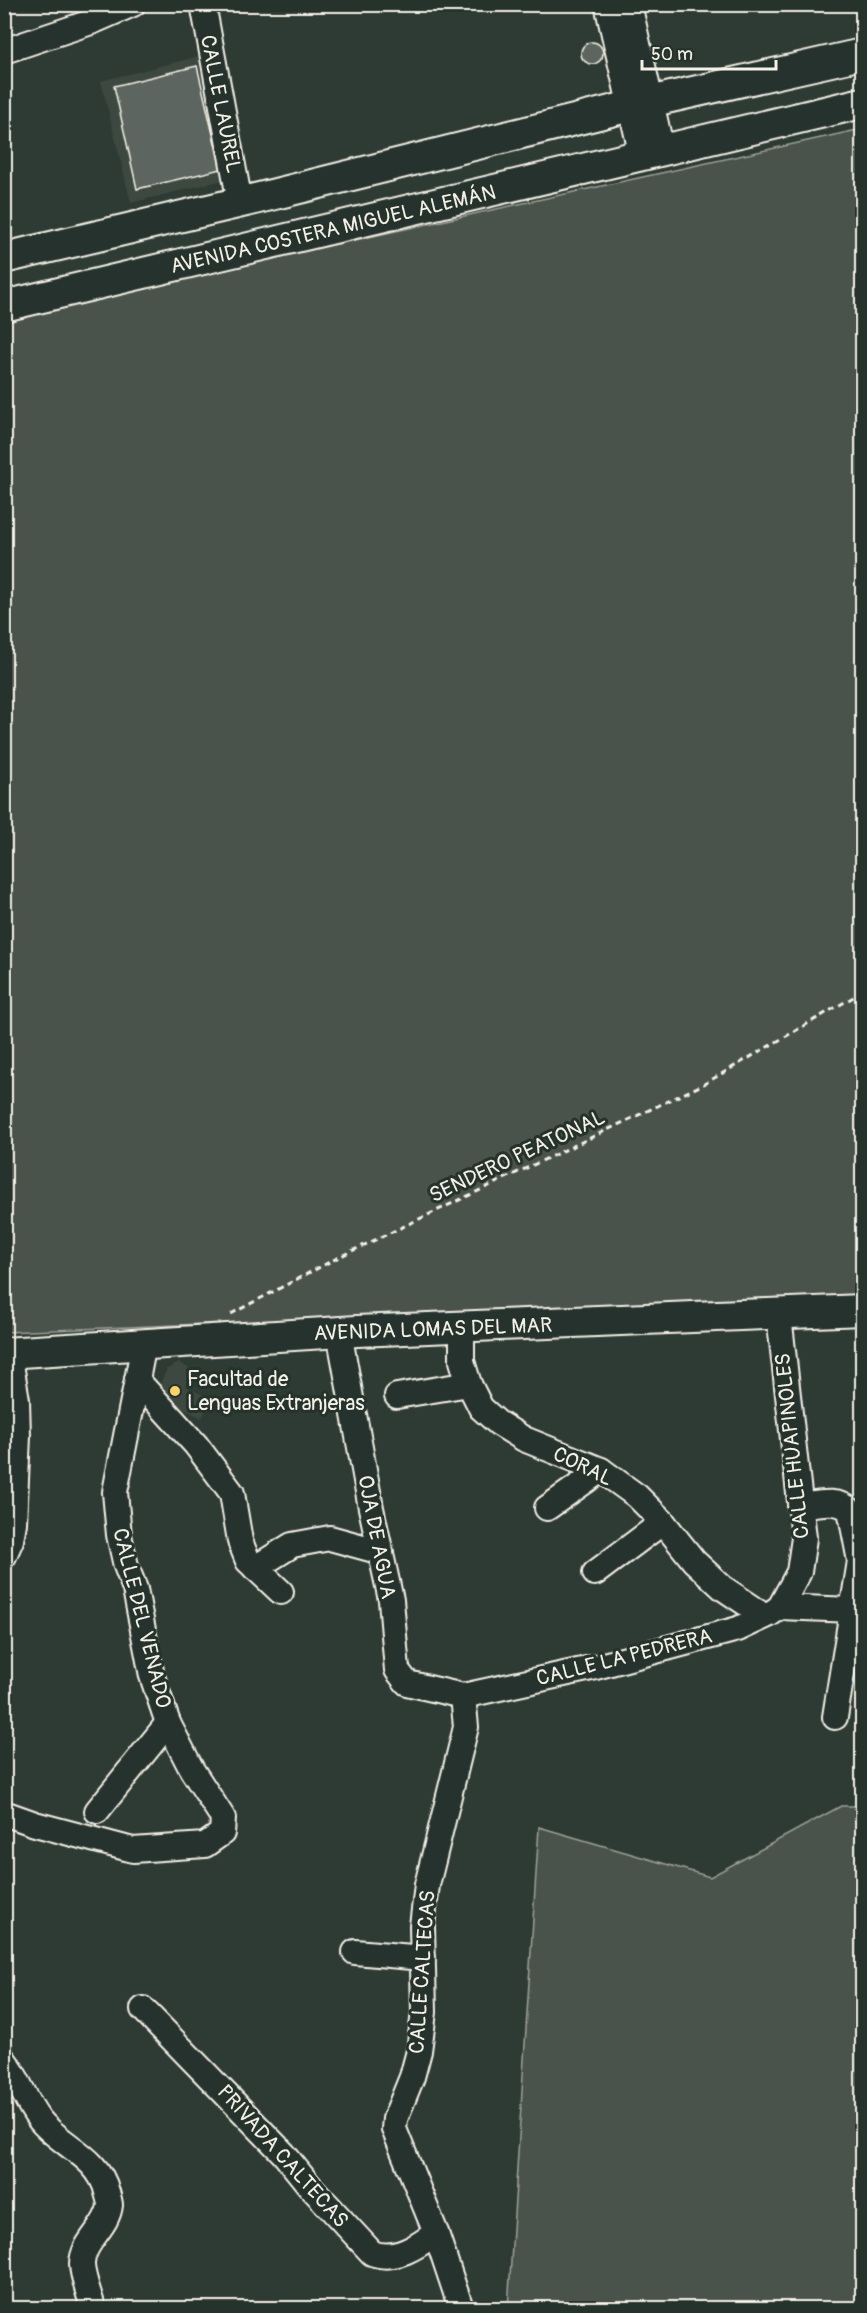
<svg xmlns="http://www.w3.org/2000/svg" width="867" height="2313" viewBox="0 0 867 2313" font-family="Pangolin,sans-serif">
	<rect width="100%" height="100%" fill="#2e3b34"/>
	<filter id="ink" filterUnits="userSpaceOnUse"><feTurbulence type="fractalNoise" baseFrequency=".0167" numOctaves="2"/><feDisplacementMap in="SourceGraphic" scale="12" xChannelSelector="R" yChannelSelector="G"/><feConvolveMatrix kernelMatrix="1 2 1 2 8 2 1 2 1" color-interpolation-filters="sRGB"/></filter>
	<g filter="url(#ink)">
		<g fill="#3c4841">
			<polygon points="200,56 231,178 131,203 101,81"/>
			<polygon points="179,1363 192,1370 185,1386 211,1399 202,1418 155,1395 167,1369"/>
		</g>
		<g fill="#48524c" stroke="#9ea29a" stroke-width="1.5">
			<polygon points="862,129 862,1297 5,1332 4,317"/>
			<polygon points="841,1806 862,1806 862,2308 508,2308 539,1827 710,1877"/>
		</g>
		<g fill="#5c655e" stroke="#f4f1e8" stroke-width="1.5">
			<circle cx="592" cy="53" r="11"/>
			<polygon points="197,66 221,169 137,189 114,86"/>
		</g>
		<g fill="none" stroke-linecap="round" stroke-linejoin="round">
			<defs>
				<g id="minor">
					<polyline points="203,4 240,203"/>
					<polyline points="607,4 642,156"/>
					<polyline points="629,4 662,151"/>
					<polyline points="4,51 94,21 133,4"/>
					<polyline points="462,1327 462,1361 469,1384 481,1408 498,1423 524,1439 601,1470 637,1496 663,1522 694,1561 723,1588 765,1616"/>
					<polyline points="339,1332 371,1508 391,1600 397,1670 407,1683 463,1696 596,1667 738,1629 770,1614 780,1607 799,1572 804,1538 779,1315"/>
					<polyline points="137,1380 196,1445 232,1493 240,1541 248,1561 281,1592"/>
					<polyline points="397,1396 469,1384"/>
					<path d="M800,1506C817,1504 837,1498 850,1510L860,1561L835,1717"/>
					<polyline points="547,1508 601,1470"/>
					<polyline points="4,1556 11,1540 14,1523 18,1436 17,1400 9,1353"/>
					<polyline points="255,1568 292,1545 330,1538 381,1552"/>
					<polyline points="595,1573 663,1522"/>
					<polyline points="780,1607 852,1610"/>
					<polyline points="97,1811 168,1723"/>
					<polyline points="4,1813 35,1824 133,1850 205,1845 222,1833 223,1818 192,1770 168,1723 152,1676 135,1589 126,1566 119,1535 115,1492 144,1344"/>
					<polyline points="355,1952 423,1958"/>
					<path d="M143,2009L284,2154L309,2185L372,2253C395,2262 418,2246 436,2233"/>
					<path d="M4,2060C19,2078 25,2101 39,2119C60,2146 99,2156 107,2192C108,2196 110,2202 110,2205C108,2227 82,2242 82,2264C82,2276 90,2296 93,2308"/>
					<polyline points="461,2308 436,2233 394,2129 395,2119 412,2077 419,2051 424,2012 422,1926 427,1885 466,1727 463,1696"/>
				</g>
				<g id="major">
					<polyline points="4,258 259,198 631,106 862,54"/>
					<polyline points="4,306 862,103"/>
					<polyline points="4,1353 357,1331 862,1310"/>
				</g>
			</defs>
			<use href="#minor" stroke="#f4f1e8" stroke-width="28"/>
			<use href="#major" stroke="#f4f1e8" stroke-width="34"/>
			<polyline stroke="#f4f1e8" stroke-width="3" stroke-dasharray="6 4.5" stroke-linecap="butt" points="231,1314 339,1257 704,1084 862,992"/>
			<use href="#minor" stroke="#26332d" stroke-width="24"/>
			<use href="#major" stroke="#26332d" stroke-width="30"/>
		</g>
	</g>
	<circle fill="#ffd166" stroke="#26332d" stroke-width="2" cx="175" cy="1391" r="6"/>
	<g text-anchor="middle" stroke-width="6" stroke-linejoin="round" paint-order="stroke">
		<g font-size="21" fill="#f4f1e8" stroke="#26332d">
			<text transform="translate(221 104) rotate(79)" y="7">CALLE LAUREL</text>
			<text transform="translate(333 229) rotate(-13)" y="7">AVENIDA COSTERA MIGUEL ALEMÁN</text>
			<text transform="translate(517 1156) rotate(-25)" y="7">SENDERO PEATONAL</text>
			<text transform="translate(433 1329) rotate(-2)" y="7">AVENIDA LOMAS DEL MAR</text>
			<text transform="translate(792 1446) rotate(-96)" y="7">CALLE HUAPINOLES</text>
			<text transform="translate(583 1466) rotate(26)" y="7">CORAL</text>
			<text transform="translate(377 1537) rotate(79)" y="7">OJA DE AGUA</text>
			<text transform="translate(142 1618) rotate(76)" y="7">CALLE DEL VENADO</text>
			<text transform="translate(624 1657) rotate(-14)" y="7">CALLE LA PEDRERA</text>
			<text transform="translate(422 1972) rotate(-86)" y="7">CALLE CALTECAS</text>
			<text transform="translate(283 2156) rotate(48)" y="7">PRIVADA CALTECAS</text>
		</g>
		<g font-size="21" fill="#f4f1e8" stroke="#26332d" text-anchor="start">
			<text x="187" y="1386">Facultad de<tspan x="187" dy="24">Lenguas Extranjeras</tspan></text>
		</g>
	</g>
	<rect width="867" height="2313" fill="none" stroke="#26332d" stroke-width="24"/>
	<rect x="12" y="12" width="843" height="2289" fill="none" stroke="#f4f1e8" stroke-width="2" filter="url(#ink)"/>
	<path d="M642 60v9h134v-9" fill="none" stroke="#f4f1e8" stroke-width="3"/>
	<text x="651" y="60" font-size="18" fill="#f4f1e8" stroke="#26332d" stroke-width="4.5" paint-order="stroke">50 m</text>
</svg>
